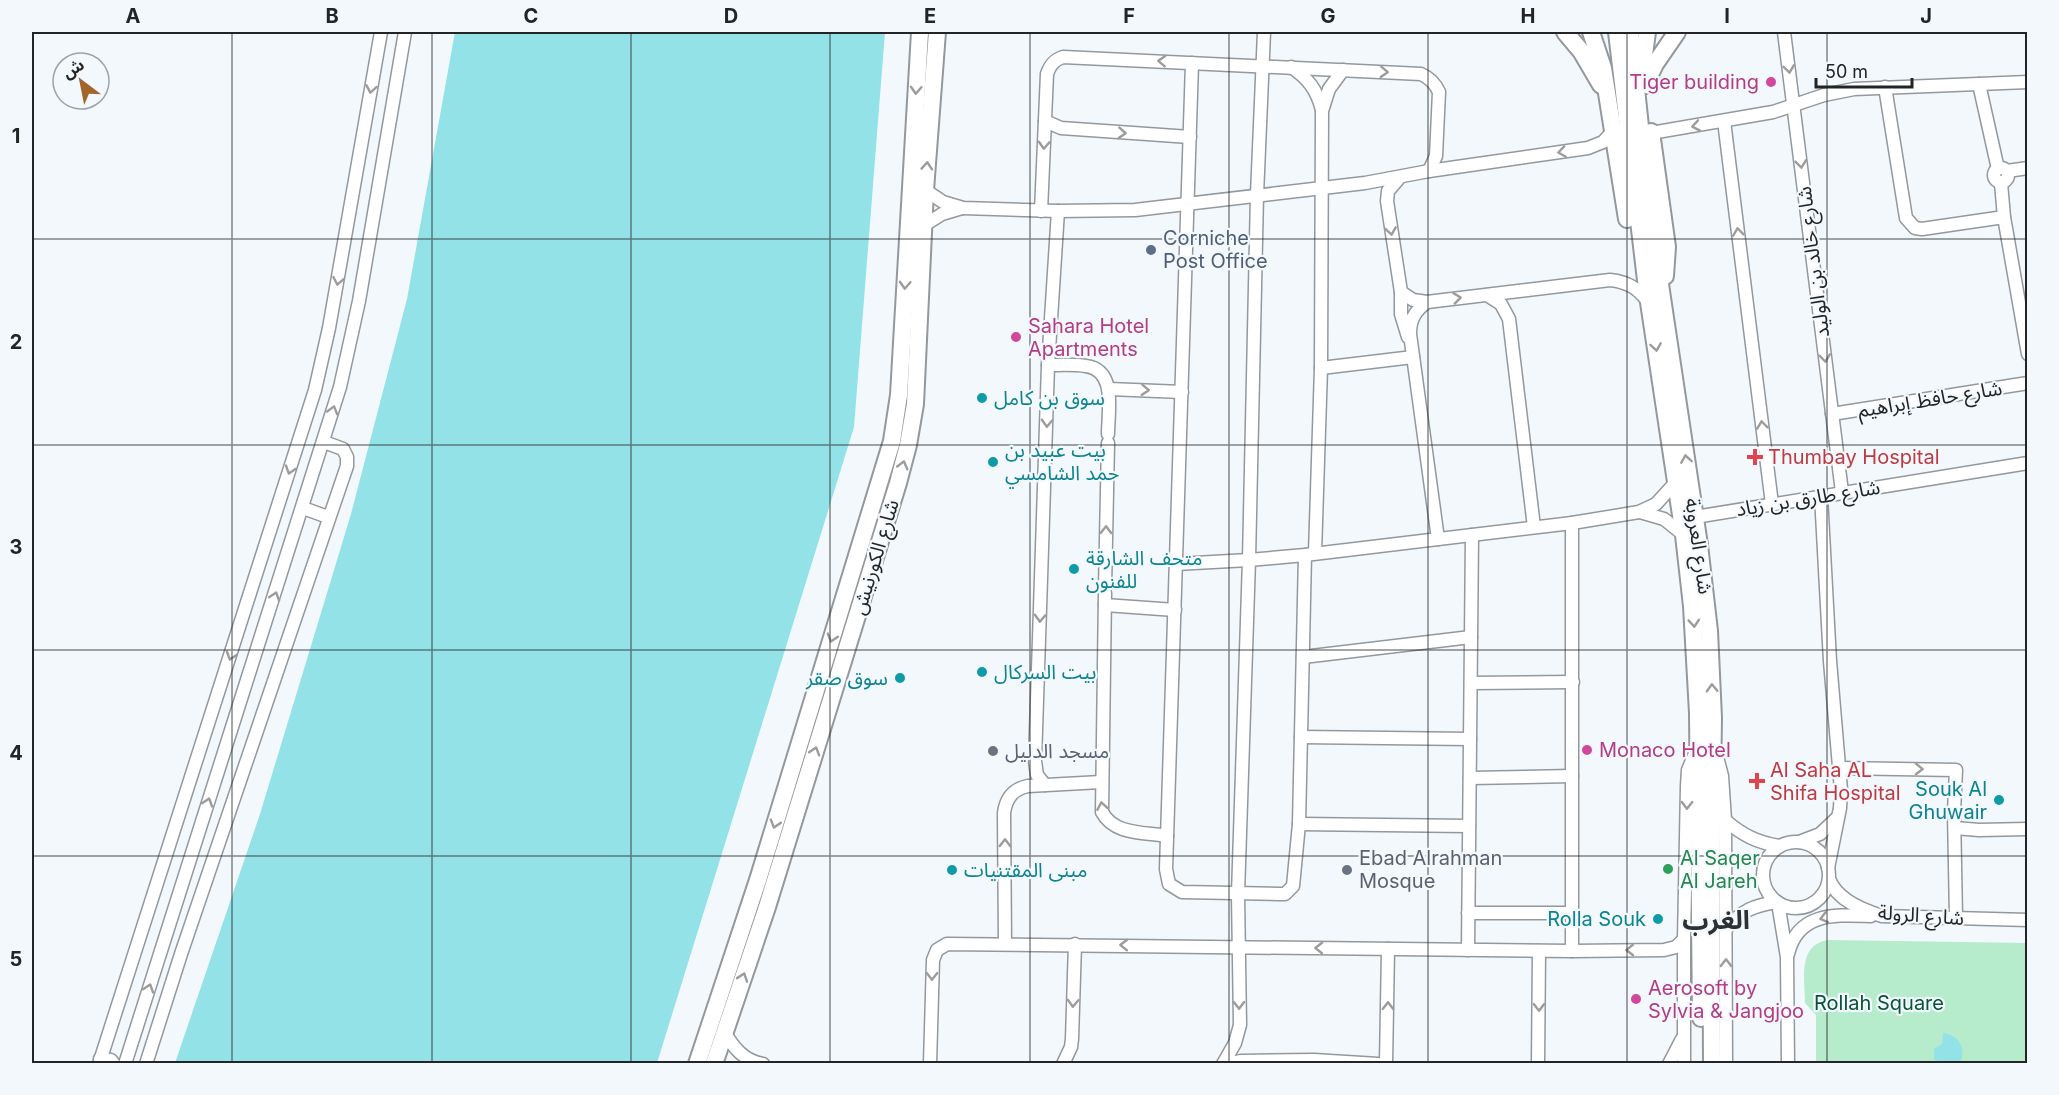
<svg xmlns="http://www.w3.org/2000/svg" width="2059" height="1095" viewBox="0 0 2059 1095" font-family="Inter,'Noto Sans Arabic',sans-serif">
	<rect width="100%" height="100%" fill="#f2f8fc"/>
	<path fill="#b6ebcc" d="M1828,940L2027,943V1063H1816V1015L1805,1003C1805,980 1797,945 1828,940Z"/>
	<g fill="#92e2e8">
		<polygon points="455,32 885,32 854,427 657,1063 175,1063 260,814 351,514 407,299"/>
		<path d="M1943,1033C1959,1035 1967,1048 1960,1063H1940L1934,1059V1049L1942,1044Z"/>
	</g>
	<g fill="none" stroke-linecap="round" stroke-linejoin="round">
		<defs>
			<g id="minor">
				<polyline points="1784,32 1842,492"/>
				<polyline points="1192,63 1166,869 1169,884 1182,892 1279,894 1285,894 1293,886 1299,824 1305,555"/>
				<path d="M1291,67C1308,78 1317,90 1322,110"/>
				<polyline points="1979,84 1998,169"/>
				<polyline points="1885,87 1906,218 1915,228 1922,229 2004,217"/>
				<polyline points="1045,121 1061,128 1190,137"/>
				<polyline points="1724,121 1772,504"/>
				<polyline points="1651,133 1773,112 1824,95 1854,89 2028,82"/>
				<circle cx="2001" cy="175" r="7"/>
				<polyline points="2007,171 2028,168"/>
				<polyline points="1400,177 1388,191 1387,201 1401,292 1401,314 1408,337"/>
				<polyline points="2001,183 2004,217 2028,354"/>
				<polyline points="925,190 943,202 963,208 1058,211 1135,210 1365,183 1429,171 1588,148 1603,142 1614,130"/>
				<path d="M1041,211L1047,74C1050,65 1054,60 1063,57L1421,74C1430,78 1435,83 1439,92L1436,156L1429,171"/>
				<polyline points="923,226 942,214 962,208"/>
				<path d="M1401,292L1413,300L1427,302L1610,280C1628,282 1638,288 1649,303"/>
				<polyline points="1487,295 1501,304 1509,319 1534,527"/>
				<path d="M1427,302C1415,311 1410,319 1410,334L1438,539"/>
				<path d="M1048,365C1060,365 1074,364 1086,366C1117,370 1108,411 1108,434"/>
				<polyline points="1321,368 1413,357"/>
				<polyline points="1109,389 1182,392"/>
				<polyline points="1832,414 2028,383"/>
				<polyline points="1821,496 1830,661 1841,790 1840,808 1828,868"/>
				<polyline points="303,508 328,517"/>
				<polyline points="1640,512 1664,519 1684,535"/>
				<polyline points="1695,517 2028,463"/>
				<polyline points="1315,553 1321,368 1322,111 1329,89 1343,70"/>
				<polyline points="1176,564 1249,560 1305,555 1572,523 1639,512 1656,504 1676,482"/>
				<polyline points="1105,588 1108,443"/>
				<path d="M1105,593L1102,812C1114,835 1144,832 1167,836"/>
				<polyline points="1105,605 1175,610"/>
				<polyline points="1303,657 1471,637"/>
				<polyline points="1471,683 1573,682"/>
				<polyline points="1301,737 1470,739"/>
				<polyline points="1716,753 1722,776 1725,820 1726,1064"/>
				<polyline points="1840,768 1956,770 1954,812 1956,918"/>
				<polyline points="1470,778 1572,776"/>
				<polyline points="1045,785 1037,775 1035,761 1048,365 1058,211"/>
				<path d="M1725,820C1742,835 1758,843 1780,846"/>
				<polyline points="1299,824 1469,826"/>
				<polyline points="1955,828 1979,830 2028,829"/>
				<polyline points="1799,842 1820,834 1838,817"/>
				<circle cx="1796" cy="875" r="33"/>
				<path d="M1829,879C1837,900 1862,910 1882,916L2028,920"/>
				<polyline points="1778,903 1787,957 1788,1064"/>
				<polyline points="1468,913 1571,913"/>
				<path d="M1726,929C1740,911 1755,905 1777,902"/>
				<path d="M1005,944L1004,813C1006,798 1013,789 1028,786L1101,782"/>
				<polyline points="1468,950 1472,535"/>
				<polyline points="1572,951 1572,523"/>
				<path d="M1788,954C1798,911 1837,915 1871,916"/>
				<path d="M724,1032C734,1048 744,1061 763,1064"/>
				<polyline points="100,1059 111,1060 114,1064"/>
				<polyline points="99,1064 315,390 329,328 381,32"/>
				<polyline points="125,1064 340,387 359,301 405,32"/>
				<polyline points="146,1064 181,954 347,466 347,457 343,449 324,442"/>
				<polyline points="930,1064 933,960 937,950 947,944 1572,951 1664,950 1676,947 1684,939"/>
				<polyline points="1063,1064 1071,1047 1072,1039 1075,944"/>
				<polyline points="1223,1064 1235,1043 1240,1025 1238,894 1249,560 1257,195 1264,32"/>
				<polyline points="1226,1064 1241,1061 1314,1060 1378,1064"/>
				<polyline points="1386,1064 1388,949"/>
				<polyline points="1538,1064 1539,951"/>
				<polyline points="1669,1064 1682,1039"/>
				<polyline points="1684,1064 1684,939 1687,786 1688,770 1696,751"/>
			</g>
			<g id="major">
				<polyline points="1565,32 1581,51 1601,85"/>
				<polyline points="1591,32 1603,68 1627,219"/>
				<polyline points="1617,32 1647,289 1684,535 1692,606 1698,713 1701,1018"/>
				<polyline points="1630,32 1643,155 1661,291 1699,545 1709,631 1713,718 1711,857 1712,1064"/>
				<polyline points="1646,83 1655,64 1677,32"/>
				<polyline points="1646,85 1644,55 1647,32"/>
				<polyline points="1651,132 1667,247 1665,276"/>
				<polyline points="697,1064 758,880 892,441 899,395 920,32"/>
				<polyline points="714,1064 767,907 898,483 908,445 915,404 925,190 937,32"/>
			</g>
		</defs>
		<use href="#minor" stroke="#93989d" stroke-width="15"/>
		<use href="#major" stroke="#93989d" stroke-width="20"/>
		<use href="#minor" stroke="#fff" stroke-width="12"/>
		<use href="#major" stroke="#fff" stroke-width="16"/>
	</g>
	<defs><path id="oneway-chevron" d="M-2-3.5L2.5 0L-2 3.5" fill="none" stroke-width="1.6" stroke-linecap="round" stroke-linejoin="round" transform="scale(1.5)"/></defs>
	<g stroke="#9c9c9d">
		<use href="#oneway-chevron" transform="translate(1162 61) rotate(-177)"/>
		<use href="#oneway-chevron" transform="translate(1789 69) rotate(82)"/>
		<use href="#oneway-chevron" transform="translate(1384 72) rotate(3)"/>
		<use href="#oneway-chevron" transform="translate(371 89) rotate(100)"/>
		<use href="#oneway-chevron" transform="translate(916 90) rotate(93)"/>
		<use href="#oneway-chevron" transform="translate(1696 126) rotate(170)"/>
		<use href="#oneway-chevron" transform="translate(1122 133) rotate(4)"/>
		<use href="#oneway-chevron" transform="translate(1044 145) rotate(93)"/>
		<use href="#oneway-chevron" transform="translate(1562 152) rotate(172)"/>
		<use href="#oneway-chevron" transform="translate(1801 164) rotate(83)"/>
		<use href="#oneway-chevron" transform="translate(927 166) rotate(-86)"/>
		<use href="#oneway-chevron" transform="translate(1391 231) rotate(81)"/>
		<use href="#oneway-chevron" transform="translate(1738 232) rotate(-97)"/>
		<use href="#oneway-chevron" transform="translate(338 281) rotate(101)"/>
		<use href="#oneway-chevron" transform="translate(905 285) rotate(93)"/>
		<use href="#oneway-chevron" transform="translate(1457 298) rotate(-7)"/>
		<use href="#oneway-chevron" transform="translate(1656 347) rotate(81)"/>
		<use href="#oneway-chevron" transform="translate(1825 358) rotate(83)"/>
		<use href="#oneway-chevron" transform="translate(1145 390) rotate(3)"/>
		<use href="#oneway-chevron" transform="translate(333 410) rotate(-74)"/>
		<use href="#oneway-chevron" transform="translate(1047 423) rotate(92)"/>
		<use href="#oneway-chevron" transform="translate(1762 425) rotate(-97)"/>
		<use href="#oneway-chevron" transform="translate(1686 459) rotate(-99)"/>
		<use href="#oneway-chevron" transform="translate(903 465) rotate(-75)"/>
		<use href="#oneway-chevron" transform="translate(290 470) rotate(108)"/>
		<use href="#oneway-chevron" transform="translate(1106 530) rotate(-89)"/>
		<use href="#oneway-chevron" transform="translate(275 596) rotate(-72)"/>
		<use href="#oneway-chevron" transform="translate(1040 618) rotate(92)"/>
		<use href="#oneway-chevron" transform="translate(1694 623) rotate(86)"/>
		<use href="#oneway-chevron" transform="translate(832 638) rotate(107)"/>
		<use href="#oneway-chevron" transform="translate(231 656) rotate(108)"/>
		<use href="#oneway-chevron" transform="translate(1712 688) rotate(-92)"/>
		<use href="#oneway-chevron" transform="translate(815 751) rotate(-73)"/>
		<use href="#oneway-chevron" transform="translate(1919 769) rotate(1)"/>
		<use href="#oneway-chevron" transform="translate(208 802) rotate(-72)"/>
		<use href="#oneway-chevron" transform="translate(1687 805) rotate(91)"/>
		<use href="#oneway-chevron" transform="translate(1102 806) rotate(-100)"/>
		<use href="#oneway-chevron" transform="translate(775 824) rotate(107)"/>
		<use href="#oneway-chevron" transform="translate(1005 843) rotate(-90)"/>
		<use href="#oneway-chevron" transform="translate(1824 918) rotate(165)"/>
		<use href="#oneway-chevron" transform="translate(1124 945) rotate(-179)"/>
		<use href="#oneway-chevron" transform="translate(1319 948) rotate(-179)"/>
		<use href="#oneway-chevron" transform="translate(1630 950) rotate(179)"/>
		<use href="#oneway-chevron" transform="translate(1726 963) rotate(-90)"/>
		<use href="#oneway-chevron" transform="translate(932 976) rotate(91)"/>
		<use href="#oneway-chevron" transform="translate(743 977) rotate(-71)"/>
		<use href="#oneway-chevron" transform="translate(149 988) rotate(-72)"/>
		<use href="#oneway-chevron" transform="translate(1073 1003) rotate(92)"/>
		<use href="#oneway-chevron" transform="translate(1239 1005) rotate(89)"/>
		<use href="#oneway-chevron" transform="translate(1388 1006) rotate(-89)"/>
		<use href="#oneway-chevron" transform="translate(1539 1007) rotate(90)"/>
	</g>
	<path fill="none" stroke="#222426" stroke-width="1.5" stroke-opacity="0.55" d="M232,32V1064M432,32V1064M631,32V1064M830,32V1064M1030,32V1064M1229,32V1064M1428,32V1064M1627,32V1064M1827,32V1064M32,239H2028M32,445H2028M32,650H2028M32,856H2028"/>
	<g fill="#d1479c" stroke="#f2f8fc" stroke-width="2">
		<circle cx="1771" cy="82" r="6"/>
		<circle cx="1016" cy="337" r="6"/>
		<circle cx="1587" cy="750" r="6"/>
		<circle cx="1636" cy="999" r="6"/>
	</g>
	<circle fill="#5c6f8a" stroke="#f2f8fc" stroke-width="2" cx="1151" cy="250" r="6"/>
	<g fill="#0f9aa8" stroke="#f2f8fc" stroke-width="2">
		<circle cx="982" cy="398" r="6"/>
		<circle cx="993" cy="462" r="6"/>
		<circle cx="1074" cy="569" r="6"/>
		<circle cx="982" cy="672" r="6"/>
		<circle cx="900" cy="678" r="6"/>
		<circle cx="1999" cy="800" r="6"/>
		<circle cx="952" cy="870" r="6"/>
		<circle cx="1658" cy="919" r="6"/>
	</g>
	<g fill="#e0444e" stroke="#f2f8fc" stroke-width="2">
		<path d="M1752 448h6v6h6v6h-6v6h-6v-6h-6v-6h6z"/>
		<path d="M1754 772h6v6h6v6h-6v6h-6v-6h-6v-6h6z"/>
	</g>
	<g fill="#6b7280" stroke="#f2f8fc" stroke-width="2">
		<circle cx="993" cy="751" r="6"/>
		<circle cx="1347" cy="870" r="6"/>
	</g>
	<circle fill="#2e9e5b" stroke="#f2f8fc" stroke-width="2" cx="1668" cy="869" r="6"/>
	<g text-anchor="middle" stroke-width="4.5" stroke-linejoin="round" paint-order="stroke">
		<g font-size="20" fill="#b23c85" stroke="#f2f8fc" text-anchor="start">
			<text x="1759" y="89" text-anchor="end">Tiger building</text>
			<text x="1028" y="333">Sahara Hotel<tspan x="1028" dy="23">Apartments</tspan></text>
			<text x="1599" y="757">Monaco Hotel</text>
			<text x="1648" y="995">Aerosoft by<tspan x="1648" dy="23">Sylvia &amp; Jangjoo</tspan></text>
		</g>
		<g font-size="20" fill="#4e5e75" stroke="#f2f8fc" text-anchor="start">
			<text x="1163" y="245">Corniche<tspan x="1163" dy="23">Post Office</tspan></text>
		</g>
		<g font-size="20" fill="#222426" stroke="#f2f8fc">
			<text transform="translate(1813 262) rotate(-97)" y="7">شارع خالد بن الوليد</text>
			<text transform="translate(1930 399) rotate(-9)" y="7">شارع حافظ إبراهيم</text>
			<text transform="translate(1808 498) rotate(-9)" y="7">شارع طارق بن زياد</text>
			<text transform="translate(1699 546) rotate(82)" y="7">شارع العروبة</text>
			<text transform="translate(875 557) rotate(-73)" y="7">شارع الكورنيش</text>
			<text transform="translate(1921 915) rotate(4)" y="7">شارع الرولة</text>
		</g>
		<g font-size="20" fill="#0d838f" stroke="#f2f8fc" text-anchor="start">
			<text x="994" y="405">سوق بن كامل</text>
			<text x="1005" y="457">بيت عبيد بن<tspan x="1005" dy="23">حمد الشامسي</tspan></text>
			<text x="1086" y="565">متحف الشارقة<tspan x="1086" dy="23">للفنون</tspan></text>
			<text x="994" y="679">بيت السركال</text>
			<text x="888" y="685" text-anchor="end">سوق صقر</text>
			<text x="1987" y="796" text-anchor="end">Souk Al<tspan x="1987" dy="23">Ghuwair</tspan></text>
			<text x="964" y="877">مبنى المقتنيات</text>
			<text x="1646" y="926" text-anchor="end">Rolla Souk</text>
		</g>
		<g font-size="20" fill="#be3a42" stroke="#f2f8fc" text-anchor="start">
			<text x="1768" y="464">Thumbay Hospital</text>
			<text x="1770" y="777">Al Saha AL<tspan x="1770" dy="23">Shifa Hospital</tspan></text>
		</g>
		<g font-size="20" fill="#5b616d" stroke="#f2f8fc" text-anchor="start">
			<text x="1005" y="758">مسجد الدليل</text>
			<text x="1359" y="865">Ebad Alrahman<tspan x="1359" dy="23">Mosque</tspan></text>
		</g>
		<g font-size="20" fill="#27864d" stroke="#f2f8fc" text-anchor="start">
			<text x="1680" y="865">Al Saqer<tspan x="1680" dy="23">Al Jareh</tspan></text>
		</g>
		<g font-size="20" fill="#085435" stroke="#f2f8fc">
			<text x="1879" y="1010">Rollah Square</text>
		</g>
		<g font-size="26" font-weight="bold" fill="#2c3134" stroke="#f2f8fc">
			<text x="1716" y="929">الغرب</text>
		</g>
	</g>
	<rect width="2059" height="1095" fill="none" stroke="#f2f8fc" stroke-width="66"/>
	<g transform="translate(81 81) rotate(328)"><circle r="28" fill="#f2f8fc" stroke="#9fa3a6" stroke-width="1.5"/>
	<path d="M0-4.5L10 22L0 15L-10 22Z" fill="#a4652b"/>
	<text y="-9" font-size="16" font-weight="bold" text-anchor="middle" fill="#222426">ش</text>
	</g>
	<path d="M1816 78v9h96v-9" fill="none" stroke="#222426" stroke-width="3"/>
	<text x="1825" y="78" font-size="18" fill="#222426" stroke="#f2f8fc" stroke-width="4.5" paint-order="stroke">50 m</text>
	<rect x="33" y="33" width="1993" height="1029" fill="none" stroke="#222426" stroke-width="2"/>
	<g font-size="20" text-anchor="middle" font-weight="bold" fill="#222426">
		<text x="133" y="23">A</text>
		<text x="332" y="23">B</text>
		<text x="531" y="23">C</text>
		<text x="731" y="23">D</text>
		<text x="930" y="23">E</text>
		<text x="1129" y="23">F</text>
		<text x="1328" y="23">G</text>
		<text x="1528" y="23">H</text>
		<text x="1727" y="23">I</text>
		<text x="1926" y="23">J</text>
		<text x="16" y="143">1</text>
		<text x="16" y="349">2</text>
		<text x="16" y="554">3</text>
		<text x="16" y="760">4</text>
		<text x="16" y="966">5</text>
	</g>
</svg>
